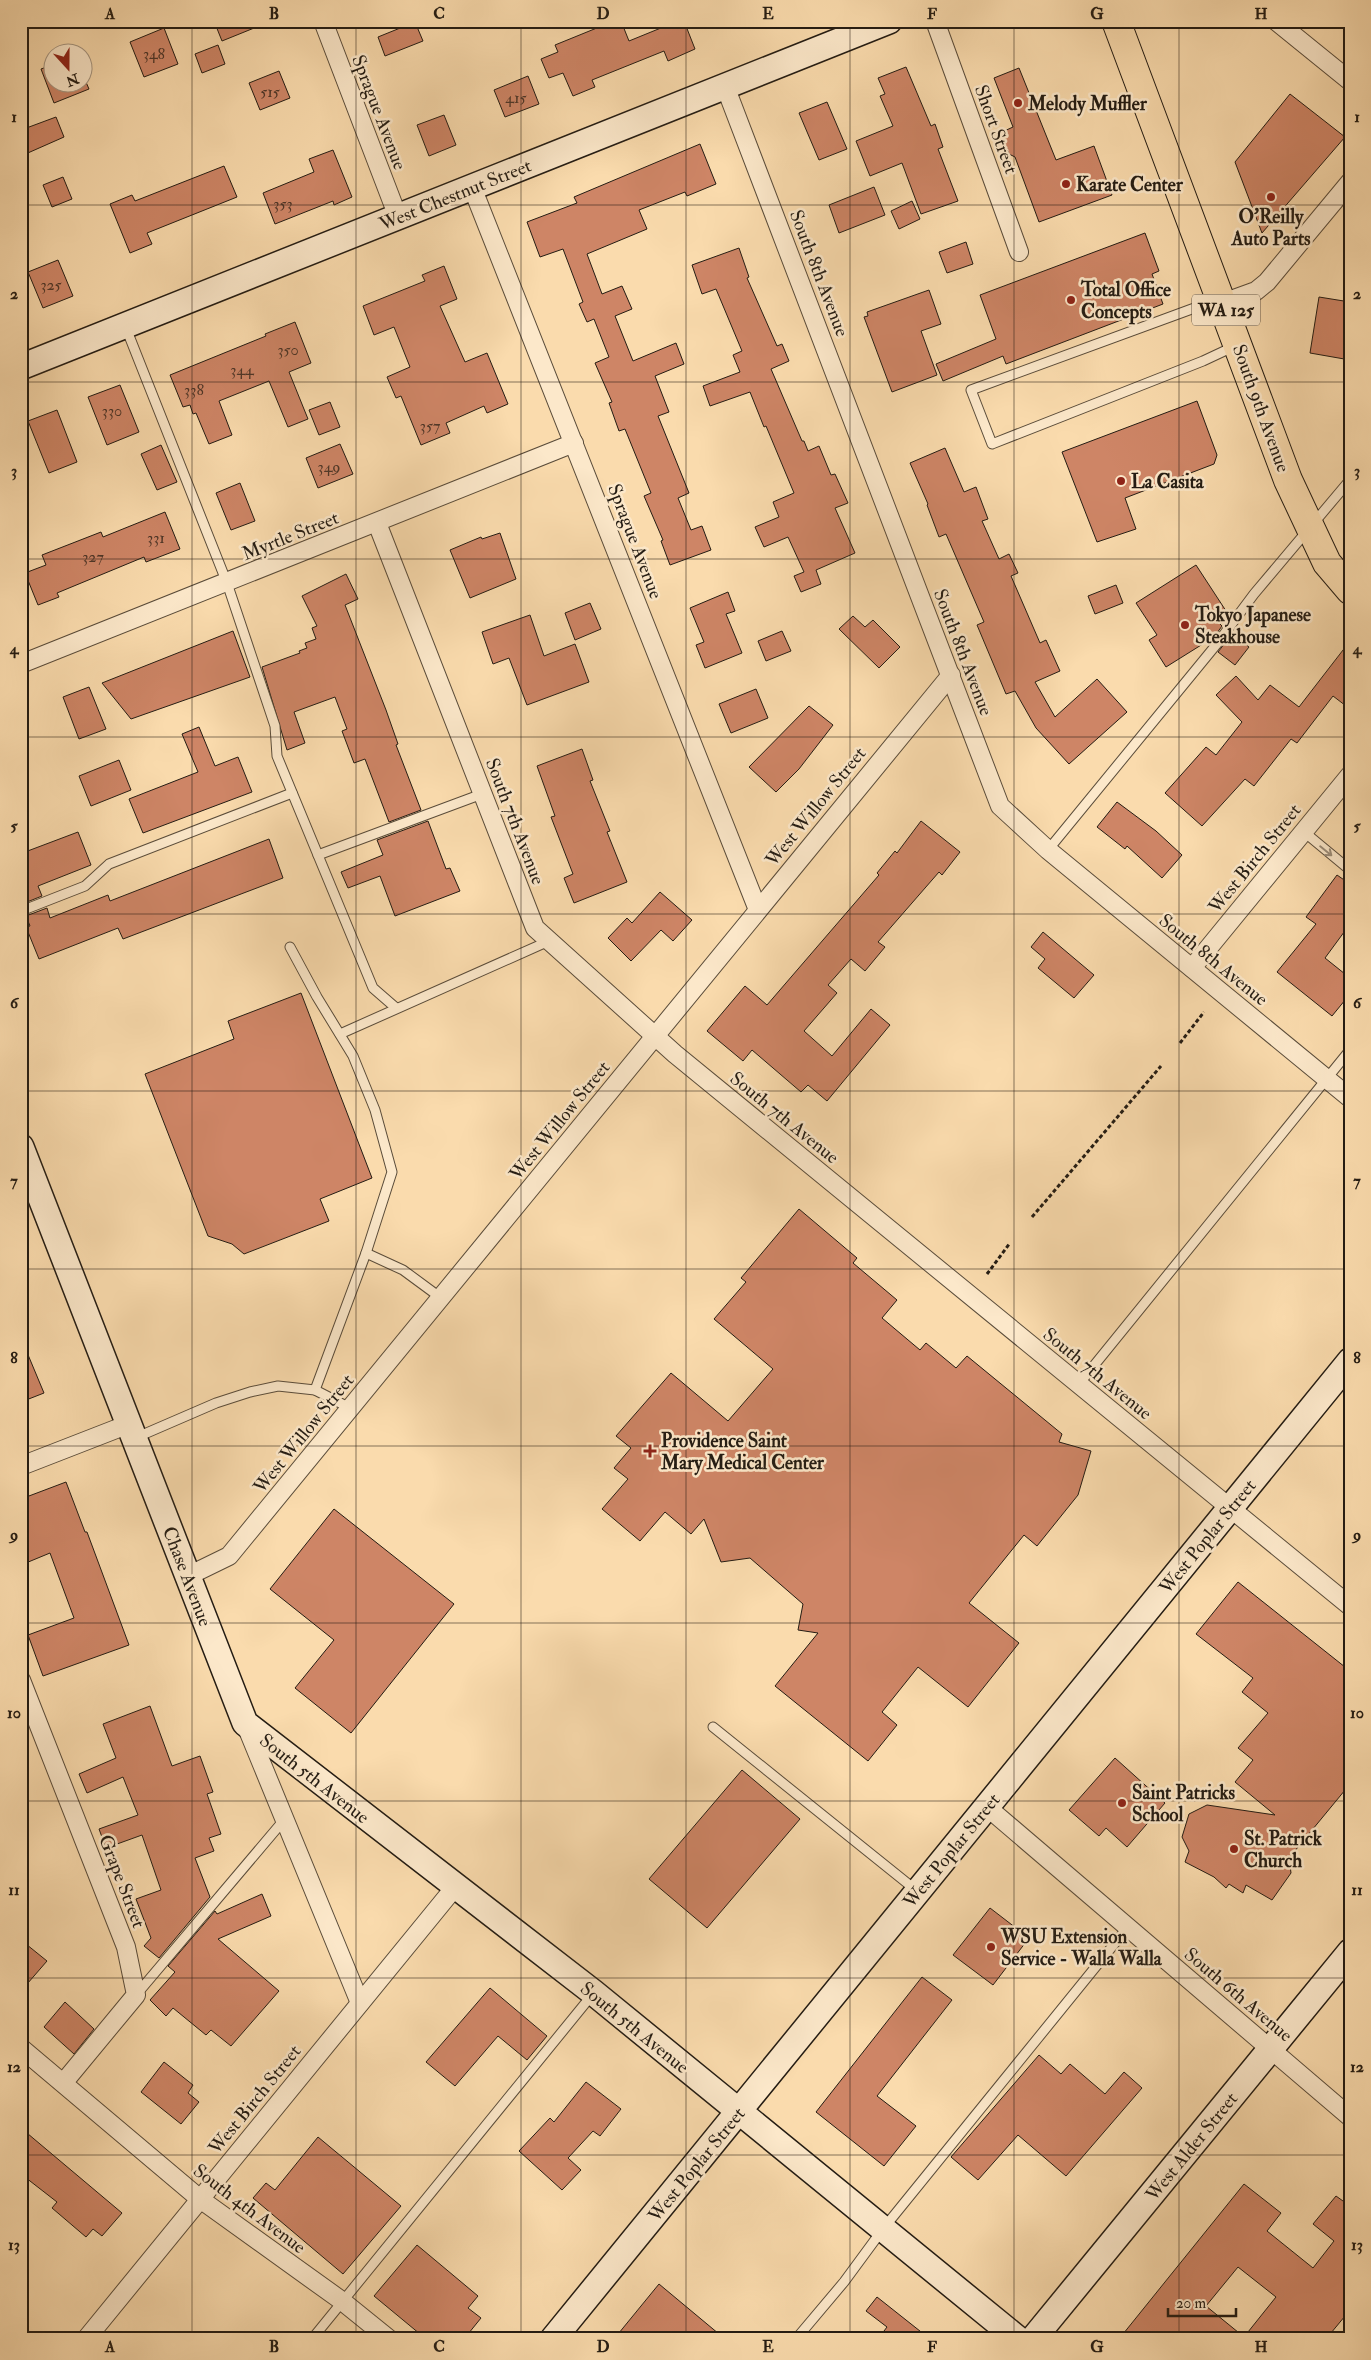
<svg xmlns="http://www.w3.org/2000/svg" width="1371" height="2360" viewBox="0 0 1371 2360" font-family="'IM FELL Double Pica',serif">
	<rect width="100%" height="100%" fill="#fadbad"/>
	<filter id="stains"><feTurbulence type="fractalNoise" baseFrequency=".004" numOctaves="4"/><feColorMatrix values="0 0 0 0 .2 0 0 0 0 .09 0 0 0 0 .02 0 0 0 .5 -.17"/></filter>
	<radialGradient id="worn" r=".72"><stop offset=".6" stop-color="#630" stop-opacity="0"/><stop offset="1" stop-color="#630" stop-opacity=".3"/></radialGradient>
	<g fill="#ce8566" stroke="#241c13" fill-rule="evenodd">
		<polygon points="214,21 269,21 269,22 222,41"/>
		<polygon points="614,21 621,21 629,41 678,21 684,21 695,49 668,61 664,51 592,80 595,87 573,96 563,73 549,78 541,59 558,52 555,45"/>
		<polygon points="415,22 423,41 385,56 378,37"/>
		<polygon points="164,28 178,64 144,77 130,42"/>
		<polygon points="218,45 225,64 202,73 195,54"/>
		<polygon points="52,65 52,82 82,82 82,73 89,89 54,103 41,69"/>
		<polygon points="906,67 931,126 935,124 943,147 938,149 958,201 921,214 902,163 870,176 856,141 893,126 880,96 885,94 878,78"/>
		<polygon points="1019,68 1056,160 1094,146 1112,195 1039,222 1015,157 1009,154 1000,133 1013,127 994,78"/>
		<polygon points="279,71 290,98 260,110 249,83"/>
		<polygon points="528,76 539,104 505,117 494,90"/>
		<polygon points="1290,94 1345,137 1262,233 1235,162"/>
		<polygon points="827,102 847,149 819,160 799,113"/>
		<polygon points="444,115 456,145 429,156 417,125"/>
		<polygon points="56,117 64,137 21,156 21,130"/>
		<polygon points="700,144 716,184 687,196 685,192 639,210 647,229 587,254 602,294 622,286 632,309 615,316 633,361 676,343 684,364 655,376 669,412 658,416 689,493 678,498 691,530 702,526 711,550 670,565 661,541 663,540 644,496 651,493 625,429 619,431 609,403 612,402 595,363 609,357 594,319 587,322 579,304 583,302 563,249 540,257 527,222 577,203 574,197"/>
		<polygon points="333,150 352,197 334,205 333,201 275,224 263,193 314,172 309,159"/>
		<polygon points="224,166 237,197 147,233 152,244 130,253 110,204 132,195 135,201"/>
		<polygon points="63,177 72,199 52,207 43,185"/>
		<polygon points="874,187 885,215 839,233 829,205"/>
		<polygon points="912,201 920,219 899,229 891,211"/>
		<polygon points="1145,233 1159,271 1152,274 1163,304 1006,364 1003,356 943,381 936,364 996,339 980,295"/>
		<polygon points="966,242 973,264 947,273 939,252"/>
		<polygon points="739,248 749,277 747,278 777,346 782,344 789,361 771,369 802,441 804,441 808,451 819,446 831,475 835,474 848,503 835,508 855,553 816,570 821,584 801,592 794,576 804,572 788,537 764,547 755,527 779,517 773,502 794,493 766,426 764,427 750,392 710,406 703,386 740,372 733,355 742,351 716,289 702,294 692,265"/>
		<polygon points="58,260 73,296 43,308 28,272"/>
		<polygon points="444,266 457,299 440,306 465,362 487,353 508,404 487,413 484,406 446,423 450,433 421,445 401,396 396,398 387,377 410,367 394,327 374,335 363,306 425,281 422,275"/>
		<polygon points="929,290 941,324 921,331 937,375 892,392 864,317 868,316 867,312"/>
		<polygon points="1319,297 1350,302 1350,360 1310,353"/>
		<polygon points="295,322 311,363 289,372 308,419 288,427 269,381 219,401 232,435 209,444 196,413 193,414 190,405 183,407 170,375 266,336 265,334"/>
		<polygon points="120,385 139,432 107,445 88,397"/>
		<polygon points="1197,401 1217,455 1214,464 1125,498 1136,529 1097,542 1062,452"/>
		<polygon points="330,402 340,427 319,435 309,410"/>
		<polygon points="57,410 77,462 49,473 28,421"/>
		<polygon points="340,444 353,474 318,488 306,458"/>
		<polygon points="161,445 177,482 157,490 141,454"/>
		<polygon points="945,448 964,492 976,487 988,519 982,521 999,559 1009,554 1018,573 1011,576 1040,643 1046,640 1060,671 1035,682 1055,717 1097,679 1127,712 1069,764 1036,728 1015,691 1006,694 977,625 984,622 946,534 939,537 927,505 928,504 910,463"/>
		<polygon points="240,483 255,521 231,530 216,493"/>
		<polygon points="165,512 180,549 146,562 144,557 57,593 59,597 38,605 25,573 46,565 42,555 101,532 103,537"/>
		<polygon points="500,533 516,579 470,598 450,550 481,537 482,539"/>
		<polygon points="1196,565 1228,614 1220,624 1222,626 1209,644 1206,642 1166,667 1149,640 1157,635 1136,603"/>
		<polygon points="346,574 358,599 345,605 386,710 398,744 396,745 421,810 389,822 365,759 354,763 342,731 347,729 335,697 294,712 305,743 287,750 262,667 300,653 299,651 307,648 305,643 316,639 312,628 317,626 302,596"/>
		<polygon points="1116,585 1123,603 1095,614 1088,596"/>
		<polygon points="728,592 735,611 726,614 742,653 705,668 696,645 704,642 690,608"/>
		<polygon points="590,603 601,629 575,640 565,613"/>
		<polygon points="530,615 544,656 575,644 589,682 527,705 509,658 493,664 482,632"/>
		<polygon points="853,616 865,627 873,620 900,647 879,668 839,629"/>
		<polygon points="233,631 250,677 131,719 102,683"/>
		<polygon points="782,631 791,651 766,661 758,641"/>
		<polygon points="1232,634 1249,647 1235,665 1218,652"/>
		<polygon points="1350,641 1350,709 1333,696 1297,743 1291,739 1254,786 1245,779 1202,826 1165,793 1206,747 1216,755 1242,722 1216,695 1236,676 1258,700 1270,685 1299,707"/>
		<polygon points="89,687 106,729 79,739 63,697"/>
		<polygon points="756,689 768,718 731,733 719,704"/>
		<polygon points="809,706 833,725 799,769 776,792 749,767"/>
		<polygon points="199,727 215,766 238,757 252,792 143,833 129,799 198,772 182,734"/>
		<polygon points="582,749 593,780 590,781 610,831 607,832 627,882 574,903 564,878 573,874 551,817 555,816 537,766"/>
		<polygon points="119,760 131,790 91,806 79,776"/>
		<polygon points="1117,802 1156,831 1182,855 1162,878 1127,846 1125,849 1097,827"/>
		<polygon points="428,821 446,869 450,868 460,891 395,916 380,876 348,888 341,872 383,855 377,840"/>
		<polygon points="921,821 960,852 942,875 939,872 878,942 885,947 865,971 851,959 828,985 837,993 804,1031 832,1056 871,1009 890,1025 827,1101 808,1085 801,1092 752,1050 743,1061 707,1031 745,986 767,1005 879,875 877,873 895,851 897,853"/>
		<polygon points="78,832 91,865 38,886 42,896 22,904 21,846 25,852"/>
		<polygon points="269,839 283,878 123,939 118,928 39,959 26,927 30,926 26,916 47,908 50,918 108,895 110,901"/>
		<polygon points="1337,875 1350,884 1350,924 1325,958 1350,978 1350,994 1332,1016 1277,972 1316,924 1306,917"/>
		<polygon points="660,892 692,920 673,941 661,930 631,961 608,938 627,918 632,923"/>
		<polygon points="1043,932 1094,975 1074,998 1038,968 1045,959 1031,947"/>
		<polygon points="301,993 372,1178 320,1199 329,1221 244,1254 232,1244 208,1236 145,1074 234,1039 228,1021"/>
		<polygon points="799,1209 857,1258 853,1263 897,1300 882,1318 920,1350 926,1343 956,1368 967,1356 1062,1434 1059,1442 1091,1451 1078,1495 1037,1546 1024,1535 969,1603 1019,1643 968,1707 918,1667 882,1712 897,1725 868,1761 775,1686 818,1633 798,1630 803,1604 750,1558 721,1562 704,1519 691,1534 665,1512 640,1541 602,1509 628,1479 614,1468 631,1448 616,1436 671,1373 728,1421 773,1369 714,1319 746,1282 741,1278"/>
		<polygon points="21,1338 44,1393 21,1402"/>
		<polygon points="66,1482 85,1532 87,1532 129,1645 43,1676 28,1635 74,1618 50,1553 21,1565 21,1499"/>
		<polygon points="334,1509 454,1604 351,1733 295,1688 334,1640 270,1589"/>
		<polygon points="1238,1582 1350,1671 1350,1784 1289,1858 1291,1873 1272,1900 1246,1885 1243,1893 1229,1884 1226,1888 1214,1877 1185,1862 1189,1851 1182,1837 1189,1814 1207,1805 1275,1815 1235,1782 1253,1760 1238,1748 1268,1713 1242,1692 1253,1678 1196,1634"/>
		<polygon points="150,1706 172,1766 200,1756 213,1792 207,1794 221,1834 209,1838 214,1851 195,1858 210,1897 159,1958 144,1946 151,1938 136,1899 161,1890 142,1835 106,1848 99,1829 138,1815 123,1777 87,1793 79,1774 116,1758 103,1724"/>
		<polygon points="1115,1758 1165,1803 1127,1847 1106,1828 1099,1836 1069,1810"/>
		<polygon points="742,1770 800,1819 707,1928 649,1879"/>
		<polygon points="262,1894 271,1916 218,1939 279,1991 231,2046 211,2030 206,2035 173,2008 166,2016 150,2000 175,1972 168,1966 215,1911 217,1914"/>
		<polygon points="990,1908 1029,1938 993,1985 953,1955"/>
		<polygon points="21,1940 47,1961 21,1991"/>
		<polygon points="922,1977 952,2000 877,2096 916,2126 884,2166 816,2112"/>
		<polygon points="490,1988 547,2036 527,2060 498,2036 455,2086 426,2062"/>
		<polygon points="65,2002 94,2029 74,2054 44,2027"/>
		<polygon points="1039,2055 1061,2074 1070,2064 1105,2094 1124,2072 1142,2088 1066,2176 1018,2135 978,2180 951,2157"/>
		<polygon points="164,2062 193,2085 188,2093 199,2102 181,2124 141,2092"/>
		<polygon points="586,2082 621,2109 600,2136 593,2131 568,2158 581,2170 562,2190 519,2151 550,2118 554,2122"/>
		<polygon points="21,2128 122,2213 102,2236 93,2229 86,2237 52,2208 57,2202 21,2174"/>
		<polygon points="318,2137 401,2206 343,2274 253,2198 266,2183 275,2190"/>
		<path d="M1244,2184L1281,2213L1267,2231L1313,2268L1334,2241L1313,2224L1336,2196L1350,2206V2310L1326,2339H1119ZM1238,2267L1276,2297L1244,2337L1206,2306Z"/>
		<polygon points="417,2245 478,2296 468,2308 481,2318 464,2339 426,2339 374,2296"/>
		<polygon points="659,2284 725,2339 614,2339"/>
		<polygon points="877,2297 930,2339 878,2339 887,2327 866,2311"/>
	</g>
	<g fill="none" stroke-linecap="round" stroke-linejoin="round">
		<defs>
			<g id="lane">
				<polyline points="1219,299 971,390 992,444 1203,361 1235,346"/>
				<polyline points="126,328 227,583 275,726 277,756 373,988 396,1008"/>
				<polyline points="1303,831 1350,870"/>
				<polyline points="1048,850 1216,645 1254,594 1350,480"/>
				<polyline points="318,855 482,794"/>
				<polyline points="21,911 85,886 109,864 292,793"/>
				<polyline points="290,947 317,997 353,1056 375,1110 392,1172 366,1253 315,1390"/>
				<polyline points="340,1034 549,941"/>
				<polyline points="366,1253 403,1270 441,1298"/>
				<polyline points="1079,1384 1350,1050"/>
				<polyline points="135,1438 216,1403 250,1392 278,1386 315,1390 350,1408"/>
				<polyline points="713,1727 917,1891"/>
				<polyline points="136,1995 284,1820"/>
				<polyline points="312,2339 592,1995"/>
				<polyline points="796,2339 844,2282 883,2229 1128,1927"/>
			</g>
			<g id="street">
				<polyline points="323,21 398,217"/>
				<polyline points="935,21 1019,252"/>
				<polyline points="1276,21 1350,81"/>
				<polyline points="725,86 1000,806 1048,850 1350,1098"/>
				<polyline points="472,187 758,910"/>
				<polyline points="1223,303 1256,291 1267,282 1350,182"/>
				<polyline points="377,523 535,928 675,1054 1350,1606"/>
				<polyline points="21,664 574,443"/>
				<polyline points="1192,968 1350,775"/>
				<polyline points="21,1466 129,1424"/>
				<polyline points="188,1576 229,1556 951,675"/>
				<polyline points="21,1680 126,1947 136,1995 64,2082"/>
				<polyline points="245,1723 360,2003"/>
				<polyline points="987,1807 1350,2117"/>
				<polyline points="21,2048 200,2199 342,2301 389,2339"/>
				<polyline points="86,2339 455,1887"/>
			</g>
			<g id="secondary">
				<polyline points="21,367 889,21"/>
				<polyline points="21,1147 245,1723 594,1993 1018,2339"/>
				<polyline points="553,2339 1350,1361"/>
				<polyline points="1033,2339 1350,1952"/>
			</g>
			<polyline id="primary" points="1116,21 1288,480 1327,563 1350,590"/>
		</defs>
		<use href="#lane" stroke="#5a4c3a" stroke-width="11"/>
		<use href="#street" stroke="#5a4c3a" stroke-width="20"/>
		<use href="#secondary" stroke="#241c13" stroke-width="28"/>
		<use href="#primary" stroke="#241c13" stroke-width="30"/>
		<g stroke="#241c13" stroke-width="3" stroke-dasharray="4 2.5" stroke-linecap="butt">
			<polyline points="1180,1043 1204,1012"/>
			<polyline points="1032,1217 1161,1066"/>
			<polyline points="987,1274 1010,1243"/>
		</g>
		<use href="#lane" stroke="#fce8ca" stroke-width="9"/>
		<use href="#street" stroke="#fce8ca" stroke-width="18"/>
		<use href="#secondary" stroke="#fce8ca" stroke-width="25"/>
		<use href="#primary" stroke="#fadbad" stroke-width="28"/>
	</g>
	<defs><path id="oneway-shaft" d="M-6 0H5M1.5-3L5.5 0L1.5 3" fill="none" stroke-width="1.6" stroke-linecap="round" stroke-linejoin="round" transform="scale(1.25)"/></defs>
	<use stroke="#9b8c78" href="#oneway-shaft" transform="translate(1326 851) rotate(39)"/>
	<path fill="none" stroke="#241c13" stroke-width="1" stroke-opacity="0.55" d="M192,21V2339M356,21V2339M521,21V2339M686,21V2339M850,21V2339M1014,21V2339M1179,21V2339M21,205H1350M21,382H1350M21,559H1350M21,737H1350M21,914H1350M21,1091H1350M21,1269H1350M21,1446H1350M21,1623H1350M21,1801H1350M21,1978H1350M21,2155H1350"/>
	<g fill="#8f2418" stroke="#fce8ca" stroke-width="2">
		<circle cx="1018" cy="103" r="5"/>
		<circle cx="1066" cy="184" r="5"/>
		<circle cx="1271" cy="197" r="5"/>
		<circle cx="1071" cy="300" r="5"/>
		<circle cx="1121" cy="481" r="5"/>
		<circle cx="1185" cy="625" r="5"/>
		<path d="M647.5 1443.5h5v5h5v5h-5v5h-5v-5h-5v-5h5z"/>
		<circle cx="1122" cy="1803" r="5"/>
		<circle cx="1234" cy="1849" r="5"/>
		<circle cx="991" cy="1947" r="5"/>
	</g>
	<g text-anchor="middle" stroke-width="5" stroke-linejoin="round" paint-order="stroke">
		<g font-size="16" fill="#4e3628">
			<text x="154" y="59">348</text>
			<text x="270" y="97">515</text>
			<text x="516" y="103">415</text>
			<text x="283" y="209">353</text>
			<text x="51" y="290">325</text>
			<text x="288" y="355">350</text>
			<text x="242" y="375">344</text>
			<text x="194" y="395">338</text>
			<text x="112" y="416">330</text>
			<text x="430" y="431">357</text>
			<text x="329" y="472">349</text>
			<text x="156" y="543">331</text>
			<text x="93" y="562">327</text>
		</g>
		<rect fill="#fce8ca" stroke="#65594a" stroke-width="1" x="1192" y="294.5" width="68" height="31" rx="4"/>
		<g font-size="18" font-weight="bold" fill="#241c13">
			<text x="1226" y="316">WA 125</text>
		</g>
		<g font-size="19" font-weight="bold" fill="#241c13" stroke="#fce8ca" text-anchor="start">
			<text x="1028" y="110">Melody Muffler</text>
			<text x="1076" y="191">Karate Center</text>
			<text x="1271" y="223" text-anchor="middle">O'Reilly<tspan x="1271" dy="22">Auto Parts</tspan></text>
			<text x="1081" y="296">Total Office<tspan x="1081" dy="22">Concepts</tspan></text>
			<text x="1131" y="488">La Casita</text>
			<text x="1195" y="621">Tokyo Japanese<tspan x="1195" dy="22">Steakhouse</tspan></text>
			<text x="661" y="1447">Providence Saint<tspan x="661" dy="22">Mary Medical Center</tspan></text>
			<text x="1132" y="1799">Saint Patricks<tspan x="1132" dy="22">School</tspan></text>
			<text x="1244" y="1845">St. Patrick<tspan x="1244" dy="22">Church</tspan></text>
			<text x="1001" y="1943">WSU Extension<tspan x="1001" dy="22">Service - Walla Walla</tspan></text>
		</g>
		<g font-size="19" fill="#241c13" stroke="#fce8ca">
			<text transform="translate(380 112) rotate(69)" y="7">Sprague Avenue</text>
			<text transform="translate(997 129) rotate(70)" y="7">Short Street</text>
			<text transform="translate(455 194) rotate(-22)" y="7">West Chestnut Street</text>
			<text transform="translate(820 273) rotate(69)" y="7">South 8th Avenue</text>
			<text transform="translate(1262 408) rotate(70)" y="7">South 9th Avenue</text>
			<text transform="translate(290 535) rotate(-22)" y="7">Myrtle Street</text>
			<text transform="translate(636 541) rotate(69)" y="7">Sprague Avenue</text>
			<text transform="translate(964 652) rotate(69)" y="7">South 8th Avenue</text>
			<text transform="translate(815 806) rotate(-51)" y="7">West Willow Street</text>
			<text transform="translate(516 821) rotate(69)" y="7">South 7th Avenue</text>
			<text transform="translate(1254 858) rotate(-51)" y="7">West Birch Street</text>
			<text transform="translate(1214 959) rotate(39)" y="7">South 8th Avenue</text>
			<text transform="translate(785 1117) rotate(39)" y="7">South 7th Avenue</text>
			<text transform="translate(559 1120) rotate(-51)" y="7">West Willow Street</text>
			<text transform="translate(1098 1373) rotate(39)" y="7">South 7th Avenue</text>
			<text transform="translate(303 1433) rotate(-51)" y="7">West Willow Street</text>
			<text transform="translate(1207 1536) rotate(-51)" y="7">West Poplar Street</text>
			<text transform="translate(188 1576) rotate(69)" y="7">Chase Avenue</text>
			<text transform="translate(315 1778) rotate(38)" y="7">South 5th Avenue</text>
			<text transform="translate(951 1850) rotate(-51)" y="7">West Poplar Street</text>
			<text transform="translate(123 1881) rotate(69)" y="7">Grape Street</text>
			<text transform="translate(1239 1994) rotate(40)" y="7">South 6th Avenue</text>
			<text transform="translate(635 2027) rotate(39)" y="7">South 5th Avenue</text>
			<text transform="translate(254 2099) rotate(-51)" y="7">West Birch Street</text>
			<text transform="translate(1191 2146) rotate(-51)" y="7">West Alder Street</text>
			<text transform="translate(696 2164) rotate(-51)" y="7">West Poplar Street</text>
			<text transform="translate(250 2208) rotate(37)" y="7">South 4th Avenue</text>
		</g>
	</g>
	<rect width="1371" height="2360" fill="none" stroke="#fadbad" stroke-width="55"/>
	<g transform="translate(68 68) rotate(159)"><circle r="24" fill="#fce8ca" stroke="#a69681"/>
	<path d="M0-4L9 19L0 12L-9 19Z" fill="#8f2418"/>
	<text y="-8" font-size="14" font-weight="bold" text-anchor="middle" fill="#241c13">N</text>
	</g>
	<path d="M1168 2308v8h68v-8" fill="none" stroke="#241c13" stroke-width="2.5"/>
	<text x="1176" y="2308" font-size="15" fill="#241c13" stroke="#fce8ca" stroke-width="4" paint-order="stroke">20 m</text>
	<rect x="28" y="28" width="1316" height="2304" fill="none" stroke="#241c13" stroke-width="2"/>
	<g font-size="16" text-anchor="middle" font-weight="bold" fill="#241c13">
		<text x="110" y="19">A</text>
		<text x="274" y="19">B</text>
		<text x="439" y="19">C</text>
		<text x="603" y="19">D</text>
		<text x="768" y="19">E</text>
		<text x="932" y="19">F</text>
		<text x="1097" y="19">G</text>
		<text x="1261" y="19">H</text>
		<text x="14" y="122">1</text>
		<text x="1357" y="122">1</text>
		<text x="14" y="299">2</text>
		<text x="1357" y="299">2</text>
		<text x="14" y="476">3</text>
		<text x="1357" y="476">3</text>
		<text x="14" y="654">4</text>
		<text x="1357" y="654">4</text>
		<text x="14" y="831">5</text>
		<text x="1357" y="831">5</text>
		<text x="14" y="1008">6</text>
		<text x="1357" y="1008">6</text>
		<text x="14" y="1186">7</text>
		<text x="1357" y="1186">7</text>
		<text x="14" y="1363">8</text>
		<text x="1357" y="1363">8</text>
		<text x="14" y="1540">9</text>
		<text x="1357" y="1540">9</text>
		<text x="14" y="1718">10</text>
		<text x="1357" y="1718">10</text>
		<text x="14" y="1895">11</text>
		<text x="1357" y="1895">11</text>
		<text x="14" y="2072">12</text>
		<text x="1357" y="2072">12</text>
		<text x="14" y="2250">13</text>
		<text x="1357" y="2250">13</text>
		<text x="110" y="2352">A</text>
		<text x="274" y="2352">B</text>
		<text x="439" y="2352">C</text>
		<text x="603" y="2352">D</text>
		<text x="768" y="2352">E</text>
		<text x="932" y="2352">F</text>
		<text x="1097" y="2352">G</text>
		<text x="1261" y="2352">H</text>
	</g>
	<rect width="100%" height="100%" filter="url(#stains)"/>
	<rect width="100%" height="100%" fill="url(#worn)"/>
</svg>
